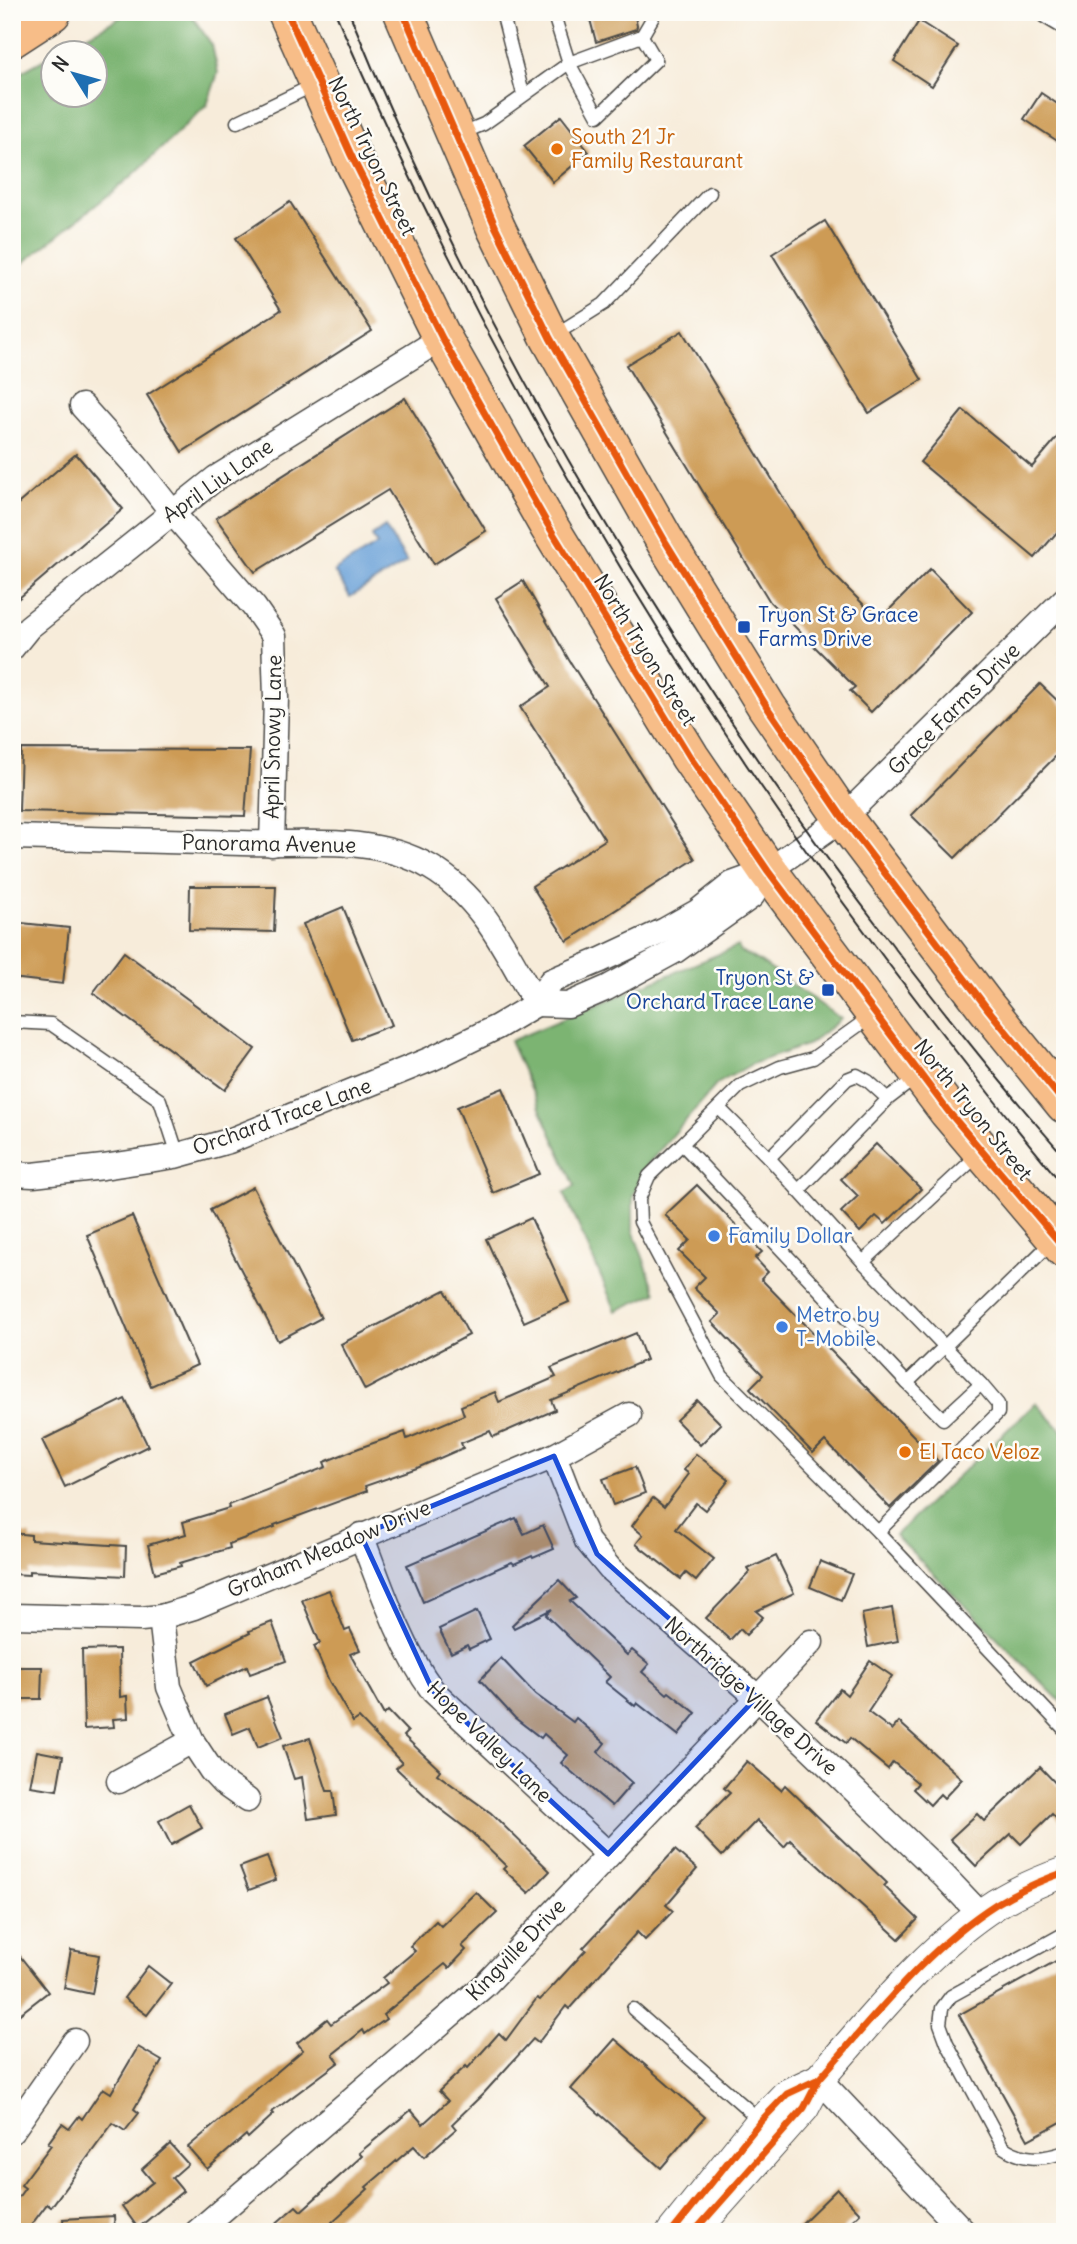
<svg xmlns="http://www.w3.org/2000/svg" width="1077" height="2244" viewBox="0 0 1077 2244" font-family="Delius,sans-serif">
	<rect width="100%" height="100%" fill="#fdfcf7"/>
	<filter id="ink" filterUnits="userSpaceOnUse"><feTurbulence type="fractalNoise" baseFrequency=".0143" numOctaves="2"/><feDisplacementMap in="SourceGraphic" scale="14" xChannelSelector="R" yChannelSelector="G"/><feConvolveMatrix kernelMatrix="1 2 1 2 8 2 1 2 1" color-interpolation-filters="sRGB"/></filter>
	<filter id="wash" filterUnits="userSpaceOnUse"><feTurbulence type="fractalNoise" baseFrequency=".00686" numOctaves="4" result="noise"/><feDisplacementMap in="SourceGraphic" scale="28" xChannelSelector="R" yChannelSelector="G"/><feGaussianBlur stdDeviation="1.57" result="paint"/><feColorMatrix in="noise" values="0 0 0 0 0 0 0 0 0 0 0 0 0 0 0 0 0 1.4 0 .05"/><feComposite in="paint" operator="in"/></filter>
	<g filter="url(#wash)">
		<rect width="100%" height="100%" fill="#f7ecda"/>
		<g fill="#7bb472" stroke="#53704e" stroke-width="2">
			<polygon points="130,12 189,12 212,45 218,73 207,105 131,177 12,272 12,77 52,55 52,94 94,94 94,52 57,52"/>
			<polygon points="738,946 740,951 762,963 841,1019 809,1044 752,1064 717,1084 647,1165 633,1195 633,1230 656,1293 616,1311 564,1193 575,1186 510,1041"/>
			<polygon points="1036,1403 1065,1434 1065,1706 895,1535"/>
		</g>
		<polygon fill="#6aa1d8" stroke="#4a6682" stroke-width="2" points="385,527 407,562 350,597 334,571 377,545 372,536"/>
		<g id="blocks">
			<g fill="#cd9b55">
				<polygon points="588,12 634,12 637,26 636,29 596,42"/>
				<polygon points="919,21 958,46 932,86 894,61"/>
				<polygon points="1041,93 1065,109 1065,146 1024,119"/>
				<polygon points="561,116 589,152 553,182 524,146"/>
				<polygon points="290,202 372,331 182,452 147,395 281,310 236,238"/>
				<polygon points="825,221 922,380 869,413 772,254"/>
				<polygon points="682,331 825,566 879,620 930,569 972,612 871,712 850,691 855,687 770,602 626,365"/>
				<polygon points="405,398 486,531 434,564 388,490 255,572 216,518"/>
				<polygon points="963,410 1032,467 1065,428 1065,523 1035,558 920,462"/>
				<polygon points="76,454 123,509 12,604 12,509"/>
				<polygon points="523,581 569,660 695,859 567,941 532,886 605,840 520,707 550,687 496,598"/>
				<polygon points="1040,684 1065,708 1065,747 955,858 911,815"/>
				<polygon points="21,749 250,750 245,816 19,811"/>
				<polygon points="190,886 276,886 274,932 189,930"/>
				<polygon points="343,907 392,1025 352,1040 303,924"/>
				<polygon points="12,922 69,928 63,984 12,978"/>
				<polygon points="124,952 255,1049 225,1090 93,993"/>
				<polygon points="503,1088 539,1174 493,1193 457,1107"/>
				<polygon points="876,1144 921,1189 885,1224 876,1216 860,1232 841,1212 858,1196 841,1179"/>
				<polygon points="697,1185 762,1252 755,1258 768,1272 761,1279 938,1461 890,1508 825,1441 813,1453 750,1388 763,1375 712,1322 720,1314 694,1288 705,1277 679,1251 690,1240 665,1215"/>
				<polygon points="253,1187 321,1318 278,1341 210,1210"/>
				<polygon points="132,1216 197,1365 151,1386 87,1235"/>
				<polygon points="531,1218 569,1302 524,1322 486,1239"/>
				<polygon points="445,1290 469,1335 365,1390 341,1344"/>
				<polygon points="636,1333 646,1360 551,1400 555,1410 493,1437 490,1431 461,1443 463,1448 417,1468 365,1486 367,1491 274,1525 275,1527 229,1544 230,1548 180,1563 181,1566 155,1573 148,1545 186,1534 183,1522 229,1508 228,1505 326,1467 324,1462 359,1448 405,1432 407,1439 464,1415 461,1406 495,1392 499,1402 556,1377 551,1368"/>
				<polygon points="125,1399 148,1446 65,1487 42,1440"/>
				<polygon points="697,1400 721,1424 700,1445 676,1420"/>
				<polygon points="696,1454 729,1480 705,1510 696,1503 676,1529 714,1559 696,1581 686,1573 681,1579 636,1544 643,1535 632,1526 653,1498 664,1507 689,1474 684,1470"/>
				<polygon points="635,1467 645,1493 613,1505 603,1479"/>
				<polygon points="516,1518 524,1534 543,1525 554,1549 533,1558 532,1556 514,1564 512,1562 423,1602 407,1565"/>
				<polygon points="12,1533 31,1535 31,1540 126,1546 125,1576 29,1571 29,1575 12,1574"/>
				<polygon points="776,1556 794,1593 756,1611 763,1617 746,1635 740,1629 730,1640 706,1618 750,1572 748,1569"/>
				<polygon points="820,1561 852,1574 841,1600 810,1587"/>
				<polygon points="559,1580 576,1598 570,1601 627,1655 632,1650 649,1664 642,1672 667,1694 669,1692 696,1713 678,1735 637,1703 635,1706 605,1682 610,1677 546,1615 552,1609 514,1628 512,1625"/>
				<polygon points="329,1590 345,1631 350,1629 360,1650 350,1654 384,1715 388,1711 408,1732 404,1736 440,1770 437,1774 491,1813 550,1871 529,1893 503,1869 506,1866 472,1833 434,1804 396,1768 402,1763 359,1718 353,1722 329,1681 314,1646 320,1643 302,1600"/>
				<polygon points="892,1608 898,1641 868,1647 862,1614"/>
				<polygon points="477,1611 490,1639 469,1649 467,1645 451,1653 439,1629"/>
				<polygon points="272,1622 286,1661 250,1674 247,1666 206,1686 194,1661 250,1633 249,1631"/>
				<polygon points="119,1649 120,1697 127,1696 128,1718 113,1719 114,1727 84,1729 82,1650"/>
				<polygon points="501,1658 535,1694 573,1722 576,1718 605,1743 598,1752 632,1783 612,1806 561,1763 568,1755 544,1734 541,1738 515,1718 480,1680"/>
				<polygon points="870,1661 892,1676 868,1712 892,1730 899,1722 962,1779 944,1798 940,1794 930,1805 913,1789 918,1783 893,1762 888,1769 850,1738 846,1743 816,1720 840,1689 847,1695"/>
				<polygon points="12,1667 42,1667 41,1699 12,1699"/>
				<polygon points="267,1697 283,1737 258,1747 250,1727 233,1734 225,1714"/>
				<polygon points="310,1738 327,1791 333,1791 336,1815 308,1819 302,1777 294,1779 283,1746"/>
				<polygon points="37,1751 63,1756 57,1790 30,1786"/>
				<polygon points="747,1761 781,1790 785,1785 887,1883 884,1886 918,1919 899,1939 790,1840 784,1847 757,1820 722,1856 695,1828 730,1793 724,1788"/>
				<polygon points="1040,1767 1065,1793 1065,1827 1052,1814 1021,1844 1011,1834 976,1866 950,1839 977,1814 984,1821"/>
				<polygon points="189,1804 202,1828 171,1845 159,1821"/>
				<polygon points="675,1850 697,1869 666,1905 673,1911 645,1940 637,1932 569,2009 566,2006 538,2043 533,2039 484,2093 452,2124 456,2129 424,2157 414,2146 366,2187 368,2189 332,2222 340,2232 266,2232 296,2206 301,2211 362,2156 359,2153 411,2110 423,2124 448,2101 439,2091 466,2066 468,2068 499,2033 506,2040 537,1998 540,2000 586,1950 583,1948"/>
				<polygon points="267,1857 276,1880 249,1890 240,1867"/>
				<polygon points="476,1892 497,1913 462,1946 466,1950 449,1968 445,1964 383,2015 386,2019 365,2034 363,2030 333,2054 339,2062 272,2112 274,2114 248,2138 246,2135 207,2169 188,2147 303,2050 297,2043 327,2019 331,2024 387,1983 383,1978 415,1951 410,1946 436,1921 441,1926"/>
				<polygon points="12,1946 48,1992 12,2020"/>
				<polygon points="71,1950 99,1955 92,1994 64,1988"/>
				<polygon points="1065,1956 1065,2120 1028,2140 959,2015"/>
				<polygon points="148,1966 171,1984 147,2015 124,1998"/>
				<polygon points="615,2039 705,2117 661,2168 571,2089"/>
				<polygon points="138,2047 162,2061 134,2109 139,2113 125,2131 113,2123 51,2207 47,2204 26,2232 12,2232 12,2206 25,2188 21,2185 51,2145 48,2143 62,2124 69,2129 79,2116 82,2119 103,2088 111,2093"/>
				<polygon points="170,2144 188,2164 172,2178 183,2191 138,2228 122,2206 153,2182 142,2169"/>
				<polygon points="837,2189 860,2213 840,2232 793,2232"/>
				<polygon points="114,2216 115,2232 64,2232 63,2219"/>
			</g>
		</g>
	</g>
	<g filter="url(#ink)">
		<use href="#blocks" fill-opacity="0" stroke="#4a4845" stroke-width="2"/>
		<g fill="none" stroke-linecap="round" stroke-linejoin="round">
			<defs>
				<g id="service">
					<polyline points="502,12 523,94"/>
					<polygon points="642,36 656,60 598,116 569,63"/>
					<polyline points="642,36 653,17 652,12"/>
					<polyline points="237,122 316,84"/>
					<polyline points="460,134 484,124 569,63 553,12"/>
					<polyline points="553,336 604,304 710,193"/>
					<polyline points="873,1015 813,1058 780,1067 740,1086 682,1144 907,1383 1053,1241"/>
					<polyline points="12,1022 51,1024 160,1100 178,1155"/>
					<polyline points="719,1108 769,1158 847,1079 857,1075 868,1081 888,1099 918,1076"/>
					<polyline points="682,1144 649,1176 639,1199 640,1222 722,1376 878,1532"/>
					<polyline points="979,1154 863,1262 981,1384 998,1404 998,1413 878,1532 1065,1730"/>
					<polyline points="769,1158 863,1262"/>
					<polyline points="798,1191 888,1099"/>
					<polyline points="907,1383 943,1419 981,1384"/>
					<path d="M1065,1933L951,1996L942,2008L940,2024L947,2043L1003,2147C1024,2161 1042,2160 1065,2152"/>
					<polyline points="633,2009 761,2121"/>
				</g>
				<g id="minor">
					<polyline points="1048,12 1065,22"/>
					<polyline points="82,406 136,466 172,512 254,607 274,636 276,698 272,844"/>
					<polyline points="12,648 29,627 216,478 442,338"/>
					<path d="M12,837C89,839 165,841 242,843C304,845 373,834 430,867C483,898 507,953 536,1004"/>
					<polyline points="536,1004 568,1005 607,988 675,951 752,896 768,871"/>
					<polyline points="12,1174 33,1175 103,1167 175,1156 229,1141 431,1059 497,1027 536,1004 551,981 601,960 665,930 697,912 732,884 768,871 843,818 1065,599"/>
					<polyline points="554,1456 587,1541 610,1569 757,1697 944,1876 981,1915"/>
					<path d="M361,1535C380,1585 401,1648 433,1691L608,1854"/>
					<polyline points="12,1616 141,1619 161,1617 194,1607 554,1456 629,1415"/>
					<polyline points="161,1617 169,1687 192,1741 211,1770 223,1783 247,1800"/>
					<polyline points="119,1781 192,1741"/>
					<polyline points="819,2079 964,2232"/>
					<polyline points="12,2131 75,2041"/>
					<polyline points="197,2232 485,1985 811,1642"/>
				</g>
				<g id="tertiary">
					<path d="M819,2079C873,2018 927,1948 996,1904C1017,1891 1042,1880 1065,1872"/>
					<polyline points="672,2232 761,2121 787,2094 819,2079 804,2108 694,2232"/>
				</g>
				<g id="primary">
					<polyline points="287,12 351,155 442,338 548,525 690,757 768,871 948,1111 1065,1249"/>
					<polyline points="403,12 496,228 550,338 665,541 767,707 843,818 987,1008 1065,1104"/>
				</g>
				<polyline id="motorway" points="12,38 52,12"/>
			</defs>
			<use href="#service" stroke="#4a4845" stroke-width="15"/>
			<use href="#minor" stroke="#4a4845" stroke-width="27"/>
			<use href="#tertiary" stroke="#4a4845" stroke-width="32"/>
			<use href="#primary" stroke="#4a4845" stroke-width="41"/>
			<use href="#motorway" stroke="#4a4845" stroke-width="41"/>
			<use href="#service" stroke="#fff" stroke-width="12"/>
			<use href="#minor" stroke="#fff" stroke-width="24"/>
			<use href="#tertiary" stroke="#fff" stroke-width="30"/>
			<use href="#primary" stroke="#f7bd88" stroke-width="38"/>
			<use href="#motorway" stroke="#f7bd88" stroke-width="38"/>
			<g stroke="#2b2b2b" stroke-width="2">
				<path d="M335,12C490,372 690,709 930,1018C974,1075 1018,1132 1065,1187"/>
				<path d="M349,12C485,346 677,666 897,951C951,1021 1006,1091 1065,1157"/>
			</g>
			<defs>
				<g id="cycleway">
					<polyline points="287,12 351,155 442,338 548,525 690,757 768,871 948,1111 1065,1249"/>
					<polyline points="403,12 496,228 550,338 665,541 767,707 843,818 987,1008 1065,1104"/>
					<path d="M819,2079C873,2018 927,1948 996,1904C1017,1891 1042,1880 1065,1872"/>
					<polyline points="672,2232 761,2121 787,2094 819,2079 804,2108 694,2232"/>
				</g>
			</defs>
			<use href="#cycleway" stroke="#fdfcf7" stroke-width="11"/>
			<use href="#cycleway" stroke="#e8590c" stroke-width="7"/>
		</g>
	</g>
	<path fill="#1d4ed8" fill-opacity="0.2" stroke="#1d4ed8" stroke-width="5" stroke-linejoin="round" d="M554,1456L597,1554L757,1697L608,1854L433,1691L361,1535Z"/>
	<g fill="#e8710a" stroke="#fdfcf7" stroke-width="2.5">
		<circle cx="557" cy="149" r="7"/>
		<circle cx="905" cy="1452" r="7"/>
	</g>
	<g fill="#1a4fb4" stroke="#fdfcf7" stroke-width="2.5">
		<rect x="737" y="620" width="14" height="14" rx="3.5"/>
		<rect x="821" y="983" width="14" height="14" rx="3.5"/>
	</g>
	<g fill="#3f7fe0" stroke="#fdfcf7" stroke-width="2.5">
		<circle cx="714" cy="1236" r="7"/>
		<circle cx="782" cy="1327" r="7"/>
	</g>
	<g text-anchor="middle" stroke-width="5" stroke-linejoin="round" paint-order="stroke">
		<g font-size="21" fill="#c56008" stroke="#fdfcf7" text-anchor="start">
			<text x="571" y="144">South 21 Jr<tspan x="571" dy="24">Family Restaurant</tspan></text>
			<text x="919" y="1459">El Taco Veloz</text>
		</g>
		<g font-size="21" fill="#2b2b2b" stroke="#fdfcf7">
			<text transform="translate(372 156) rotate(64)" y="7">North Tryon Street</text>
			<text transform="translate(218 481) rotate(-35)" y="7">April Liu Lane</text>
			<text transform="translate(645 650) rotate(58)" y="7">North Tryon Street</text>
			<text transform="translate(954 709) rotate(-45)" y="7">Grace Farms Drive</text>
			<text transform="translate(273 737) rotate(-89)" y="7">April Snowy Lane</text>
			<text transform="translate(269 844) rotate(1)" y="7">Panorama Avenue</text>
			<text transform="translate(973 1110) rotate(51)" y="7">North Tryon Street</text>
			<text transform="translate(282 1117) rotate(-20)" y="7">Orchard Trace Lane</text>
			<text transform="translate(329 1549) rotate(-23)" y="7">Graham Meadow Drive</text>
			<text transform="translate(751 1696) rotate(42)" y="7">Northridge Village Drive</text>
			<text transform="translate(489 1742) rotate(44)" y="7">Hope Valley Lane</text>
			<text transform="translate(516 1950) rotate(-46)" y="7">Kingville Drive</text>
		</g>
		<g font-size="21" fill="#164399" stroke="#fdfcf7" text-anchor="start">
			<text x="758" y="622">Tryon St &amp; Grace<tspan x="758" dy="24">Farms Drive</tspan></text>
			<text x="814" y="985" text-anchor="end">Tryon St &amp;<tspan x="814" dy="24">Orchard Trace Lane</tspan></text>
		</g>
		<g font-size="21" fill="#366cbe" stroke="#fdfcf7" text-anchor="start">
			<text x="728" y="1243">Family Dollar</text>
			<text x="796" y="1322">Metro by<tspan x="796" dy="24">T-Mobile</tspan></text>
		</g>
	</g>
	<rect width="1077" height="2244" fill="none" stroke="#fdfcf7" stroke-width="42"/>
	<g transform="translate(74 74) rotate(307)"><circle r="33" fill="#fdfcf7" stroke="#a9a8a5" stroke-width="2"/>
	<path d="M0-5L12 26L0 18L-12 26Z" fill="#1f6fb2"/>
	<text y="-10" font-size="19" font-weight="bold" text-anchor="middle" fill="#2b2b2b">N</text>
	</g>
</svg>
